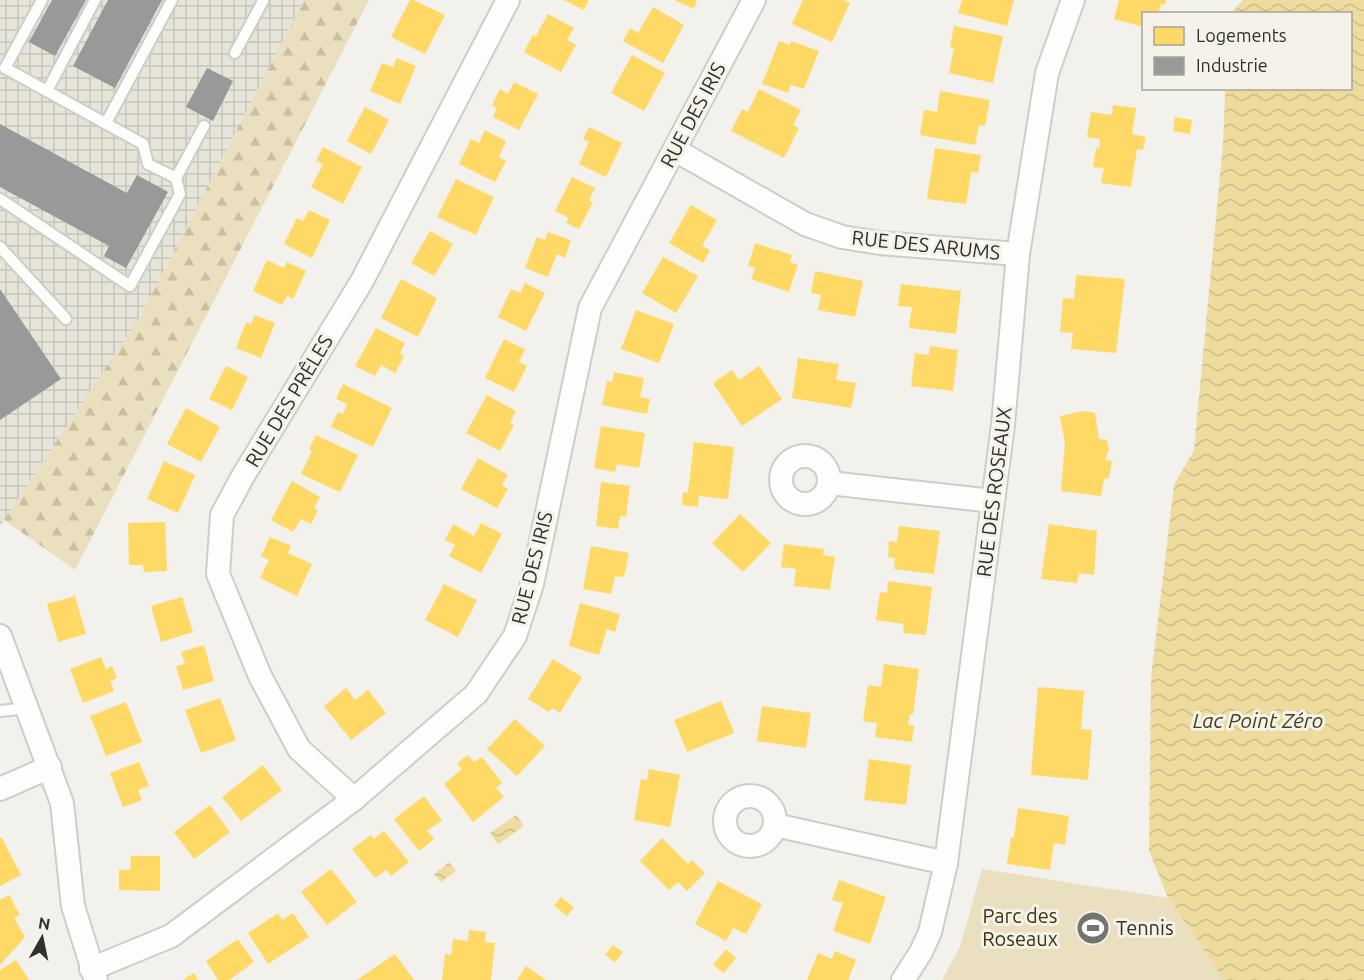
<svg xmlns="http://www.w3.org/2000/svg" width="1364" height="980" viewBox="0 0 1364 980" font-family="Ubuntu,sans-serif">
	<defs>
		<pattern id="industrial-grid" width="8" height="8" patternUnits="userSpaceOnUse" patternTransform="scale(1.5)"><rect width="8" height="8" fill="#e7e4da"/><path d="M0 4h8M4 0v8" fill="none" stroke="#c7c4bb"/></pattern>
		<pattern id="forest-firs" width="22" height="20" patternUnits="userSpaceOnUse" patternTransform="scale(1.5)"><rect width="22" height="20" fill="#eae0bf"/><path d="M5 1l3.5 6h-7zM16 11l3.5 6h-7z" fill="#c9c0a4"/></pattern>
		<pattern id="water-waves" width="16" height="10" patternUnits="userSpaceOnUse" patternTransform="scale(1.5)"><rect width="16" height="10" fill="#eedc9f"/><path d="M0 5q4-4 8 0t8 0" fill="none" stroke="#cdbd89"/></pattern>
	</defs>
	<rect width="100%" height="100%" fill="#f2f1ec"/>
	<polygon fill="url(#industrial-grid)" points="0,0 304,0 141,315 0,526"/>
	<polygon fill="url(#forest-firs)" points="304,0 369,0 75,570 4,520 141,315"/>
	<polygon fill="#eae0bf" points="982,869 1168,898 1224,980 942,980 960,947"/>
	<g fill="url(#water-waves)">
		<polygon points="1243,0 1364,0 1364,980 1224,980 1168,898 1149,851 1151,678 1174,485 1194,450 1223,144 1225,95 1224,89 1350,88 1350,14 1231,13"/>
		<polygon points="516,815 524,826 498,844 490,833"/>
		<polygon points="449,862 456,871 441,882 434,874"/>
	</g>
	<g fill="#ffd966">
		<polygon points="410,0 414,0 445,15 425,54 391,37"/>
		<polygon points="564,0 589,0 584,10"/>
		<polygon points="674,0 697,0 694,9"/>
		<polygon points="803,0 844,0 850,3 832,42 792,24"/>
		<polygon points="962,0 1014,0 1007,26 958,13"/>
		<polygon points="1119,0 1166,0 1165,5 1161,4 1158,14 1144,14 1144,27 1114,19"/>
		<polygon points="653,7 684,25 663,63 623,41 630,28 638,33"/>
		<polygon points="548,14 574,28 567,40 576,45 561,72 524,52 533,35 536,36"/>
		<polygon points="954,26 1003,36 993,83 949,73 954,48 950,47"/>
		<polygon points="779,41 790,45 791,41 819,51 804,89 791,85 788,93 762,84"/>
		<polygon points="632,55 665,73 644,111 611,93"/>
		<polygon points="397,58 416,66 400,104 370,91 382,63 393,67"/>
		<polygon points="514,82 538,94 519,130 493,117 497,108 492,105 500,89 508,94"/>
		<polygon points="759,89 801,110 793,125 799,128 784,158 731,131 742,109 748,112"/>
		<polygon points="940,91 990,100 985,126 979,125 975,145 920,135 924,110 937,112"/>
		<polygon points="1113,105 1136,108 1132,134 1146,137 1143,150 1137,149 1131,187 1101,183 1104,168 1093,167 1096,148 1099,149 1100,139 1087,137 1091,112 1112,115"/>
		<polygon points="365,107 389,120 371,154 347,141"/>
		<polygon points="1175,117 1192,120 1190,134 1173,131"/>
		<polygon points="589,127 622,143 606,177 579,164 589,142 583,139"/>
		<polygon points="485,130 506,141 499,157 506,161 495,182 459,164 471,139 479,143"/>
		<polygon points="323,147 362,167 343,204 311,187 323,164 316,161"/>
		<polygon points="935,148 981,155 978,173 971,172 966,204 927,199"/>
		<polygon points="572,177 595,188 589,200 593,202 579,229 566,223 569,218 555,211"/>
		<polygon points="456,179 494,197 476,235 437,217"/>
		<polygon points="691,205 717,220 702,246 710,250 703,263 669,243"/>
		<polygon points="309,210 330,220 312,258 284,244 297,218 303,221"/>
		<polygon points="430,231 453,244 434,276 411,263"/>
		<polygon points="548,232 571,240 565,258 557,254 548,277 525,268 537,237 545,240"/>
		<polygon points="755,243 792,255 790,262 798,265 789,292 751,279 755,268 748,266"/>
		<polygon points="663,257 698,276 676,313 642,293"/>
		<polygon points="267,260 284,268 287,262 306,271 293,299 287,296 282,305 253,291"/>
		<polygon points="815,271 863,281 855,317 818,310 821,295 811,293"/>
		<polygon points="1076,275 1125,279 1116,353 1071,349 1073,333 1060,332 1063,298 1074,299"/>
		<polygon points="401,279 437,298 418,337 381,318"/>
		<polygon points="525,283 545,293 526,331 498,317 511,289 520,293"/>
		<polygon points="901,284 961,291 956,334 909,328 912,307 898,306"/>
		<polygon points="636,310 674,324 659,363 621,349"/>
		<polygon points="255,315 275,323 261,358 236,348 246,322 251,324"/>
		<polygon points="376,328 405,343 400,353 404,356 395,373 381,365 375,376 355,366"/>
		<polygon points="504,339 525,349 519,362 527,366 514,392 485,378"/>
		<polygon points="930,346 958,350 953,391 911,386 915,353 929,355"/>
		<polygon points="798,358 839,364 836,380 856,383 851,408 792,398"/>
		<polygon points="226,366 248,377 232,410 209,399"/>
		<polygon points="759,366 782,399 742,426 713,383 732,370 739,380"/>
		<polygon points="614,372 644,378 640,397 650,399 647,414 602,405 607,381 612,382"/>
		<polygon points="343,384 392,408 373,447 331,427 338,412 343,414 347,404 336,399"/>
		<polygon points="487,395 516,411 510,423 514,425 500,451 466,433"/>
		<polygon points="186,408 220,427 201,462 167,444"/>
		<polygon points="1084,411 1095,413 1099,439 1107,440 1109,449 1105,460 1112,461 1109,478 1104,479 1101,496 1061,491 1065,443 1060,416"/>
		<polygon points="601,426 645,433 639,468 617,464 615,472 594,468"/>
		<polygon points="316,435 358,455 340,492 301,474 312,451 309,449"/>
		<polygon points="694,442 734,447 728,499 699,496 698,507 682,505 683,492 688,493"/>
		<polygon points="478,458 508,475 502,485 508,489 497,508 461,489"/>
		<polygon points="164,461 195,475 178,513 147,499"/>
		<polygon points="292,481 320,497 314,508 318,511 311,524 301,519 293,532 271,520"/>
		<polygon points="601,482 630,486 626,517 620,516 618,529 596,526"/>
		<polygon points="740,514 771,543 743,572 712,543"/>
		<polygon points="165,522 167,571 144,572 143,565 129,565 128,523"/>
		<polygon points="481,523 502,534 481,573 449,556 455,545 445,540 453,524 474,536"/>
		<polygon points="1049,524 1097,531 1094,575 1079,573 1077,583 1041,579"/>
		<polygon points="899,526 940,531 934,574 894,569 895,558 888,557 889,541 897,542"/>
		<polygon points="270,537 291,546 288,553 312,564 297,596 260,578 269,560 261,556"/>
		<polygon points="784,544 824,549 823,555 835,557 830,590 794,586 796,569 781,567"/>
		<polygon points="591,546 629,553 624,577 615,576 611,594 583,589"/>
		<polygon points="888,581 932,587 926,635 903,633 904,624 876,620 880,592 887,593"/>
		<polygon points="444,584 477,600 458,637 425,620"/>
		<polygon points="75,596 86,634 58,642 47,604"/>
		<polygon points="182,597 193,632 161,642 151,606"/>
		<polygon points="580,603 620,614 615,632 607,629 599,655 569,646"/>
		<polygon points="204,645 214,681 183,690 176,666 185,664 181,652"/>
		<polygon points="101,657 106,669 112,666 117,678 110,681 114,691 83,703 70,669"/>
		<polygon points="553,659 582,677 560,713 552,708 549,712 528,699"/>
		<polygon points="884,664 919,669 913,714 910,714 908,725 914,726 912,742 875,737 877,723 863,721 868,685 881,687"/>
		<polygon points="1038,687 1084,691 1081,729 1092,730 1088,780 1031,775"/>
		<polygon points="346,688 355,700 368,690 386,713 351,740 324,706"/>
		<polygon points="220,698 236,740 201,753 185,710"/>
		<polygon points="721,701 734,733 687,752 674,720"/>
		<polygon points="126,702 142,742 106,756 90,716"/>
		<polygon points="762,706 811,713 806,748 757,741"/>
		<polygon points="515,719 545,746 517,776 487,749"/>
		<polygon points="468,755 474,762 482,757 502,783 496,788 504,797 473,822 444,784 462,769 457,763"/>
		<polygon points="869,759 911,765 906,805 864,800"/>
		<polygon points="139,762 149,786 138,790 142,800 123,807 110,773"/>
		<polygon points="263,765 282,790 241,821 222,797"/>
		<polygon points="649,769 680,775 670,827 634,820 641,779 647,780"/>
		<polygon points="424,796 442,820 427,831 434,839 419,851 394,819"/>
		<polygon points="210,805 230,832 194,859 174,832"/>
		<polygon points="1018,808 1069,816 1065,845 1054,843 1050,870 1007,864 1011,837 1014,837"/>
		<polygon points="384,831 409,862 391,876 386,870 375,878 352,849 371,835 374,839"/>
		<polygon points="0,838 2,838 21,875 0,886"/>
		<polygon points="662,838 688,864 692,860 705,873 687,891 678,882 669,890 640,861"/>
		<polygon points="131,856 160,856 160,891 119,890 119,870 130,870"/>
		<polygon points="331,869 357,902 327,925 301,892"/>
		<polygon points="839,880 886,897 870,944 833,931 843,903 832,900"/>
		<polygon points="718,881 762,904 746,934 733,928 726,941 695,924"/>
		<polygon points="9,895 20,915 14,918 25,937 0,965 0,900"/>
		<polygon points="561,897 574,907 567,916 554,906"/>
		<polygon points="278,913 282,920 293,913 309,937 268,964 248,933"/>
		<polygon points="469,930 486,932 485,942 495,943 491,980 442,980 445,954 451,955 453,939 468,941"/>
		<polygon points="238,939 254,962 229,980 218,980 206,961"/>
		<polygon points="613,945 623,952 615,962 605,955"/>
		<polygon points="726,949 736,958 724,973 713,965"/>
		<polygon points="835,951 856,960 848,980 807,980 818,953 832,959"/>
		<polygon points="395,954 414,980 357,980"/>
		<polygon points="16,960 29,980 0,980 0,970"/>
		<polygon points="526,966 546,980 517,980"/>
		<polygon points="194,973 198,980 183,980"/>
	</g>
	<g fill="#999">
		<polygon points="52,0 86,0 55,56 29,42"/>
		<polygon points="108,0 162,0 115,88 73,66"/>
		<polygon points="207,68 233,81 213,121 186,107"/>
		<polygon points="0,124 127,193 137,175 168,192 126,268 104,256 109,246 0,187"/>
		<polygon points="0,289 61,379 0,420"/>
	</g>
	<g fill="none" stroke-linecap="round" stroke-linejoin="round">
		<defs>
			<g id="service">
				<polyline points="42,0 5,68 143,144 148,164 176,178 204,126"/>
				<polyline points="235,53 263,1 262,0"/>
				<polyline points="47,91 95,0"/>
				<polyline points="106,123 172,0"/>
				<polyline points="0,199 130,286 180,194 176,178"/>
				<polyline points="0,247 66,319"/>
				<polyline points="0,711 28,708"/>
			</g>
			<g id="minor">
				<polyline points="675,150 805,224 842,237 880,243 1018,254"/>
				<circle cx="805" cy="480" r="24"/>
				<polyline points="829,483 993,501"/>
				<polyline points="0,636 62,803 73,906 96,980"/>
				<polyline points="0,789 50,767"/>
				<circle cx="750" cy="821" r="25"/>
				<polyline points="354,799 299,749 260,676 218,574 222,515 243,476 362,281 508,0"/>
				<polyline points="775,825 946,863"/>
				<polyline points="91,969 171,936 354,799 476,694 515,636 532,584 590,308 754,0"/>
				<polyline points="903,980 921,952 930,932 946,863 1003,425 1018,254 1047,73 1073,0"/>
			</g>
		</defs>
		<use href="#service" stroke="#cecdc9" stroke-width="14"/>
		<use href="#minor" stroke="#cecdc9" stroke-width="26"/>
		<use href="#service" stroke="#fdfdfc" stroke-width="10"/>
		<use href="#minor" stroke="#fdfdfc" stroke-width="22"/>
	</g>
	<defs>
		<symbol id="stadium-disc" viewBox="-11 -11 22 22"><circle r="9.5" fill="#757470" stroke="#f5f2e9"/><path d="M0-5a6.5 5 0 1 0 0 10a6.5 5 0 1 0 0-10ZM-3.5-1.8h7v3.6h-7Z" fill="#fff"/></symbol>
	</defs>
	<g fill-rule="evenodd">
		<use href="#stadium-disc" x="1074" y="909" width="38" height="38"/>
	</g>
	<g text-anchor="middle" stroke-width="6" stroke-linejoin="round" paint-order="stroke">
		<g font-size="20" fill="#31302d" stroke="#f5f2e9">
			<text transform="translate(693 115) rotate(-62)" y="7">RUE DES IRIS</text>
			<text transform="translate(926 245) rotate(6)" y="7">RUE DES ARUMS</text>
			<text transform="translate(289 401) rotate(-59)" y="7">RUE DES PRÊLES</text>
			<text transform="translate(994 492) rotate(-83)" y="7">RUE DES ROSEAUX</text>
			<text transform="translate(532 568) rotate(-76)" y="7">RUE DES IRIS</text>
		</g>
		<g font-size="20" fill="#3d330d" stroke="#f5f2e9">
			<text x="1020" y="923">Parc des<tspan x="1020" dy="23">Roseaux</tspan></text>
		</g>
		<g font-size="20" fill="#31302d" stroke="#f5f2e9" text-anchor="start">
			<text x="1116" y="935">Tennis</text>
		</g>
		<g font-size="21" font-style="italic" fill="#483e19" stroke="#f5f2e9">
			<text x="1258" y="728">Lac Point Zéro</text>
		</g>
	</g>
	<rect x="1142" y="12" width="210" height="78" fill="#f5f2e9" stroke="#a7a49e" stroke-width="1.5"/>
	<rect x="1154" y="27" width="30" height="18" fill="#ffd966" stroke="#a7a49e" stroke-width="1.5"/>
	<text x="1196" y="42" font-size="18" fill="#31302d">Logements</text>
	<rect x="1154" y="57" width="30" height="18" fill="#999999" stroke="#a7a49e" stroke-width="1.5"/>
	<text x="1196" y="72" font-size="18" fill="#31302d">Industrie</text>
	<g transform="translate(42 938) rotate(9)" stroke="#f5f2e9" stroke-width="4.5" paint-order="stroke">
	<path d="M0-4.5L10 22L0 15L-10 22Z" fill="#31302d"/>
	<text y="-9" font-size="16" font-weight="bold" text-anchor="middle" fill="#31302d">N</text>
	</g>
</svg>
